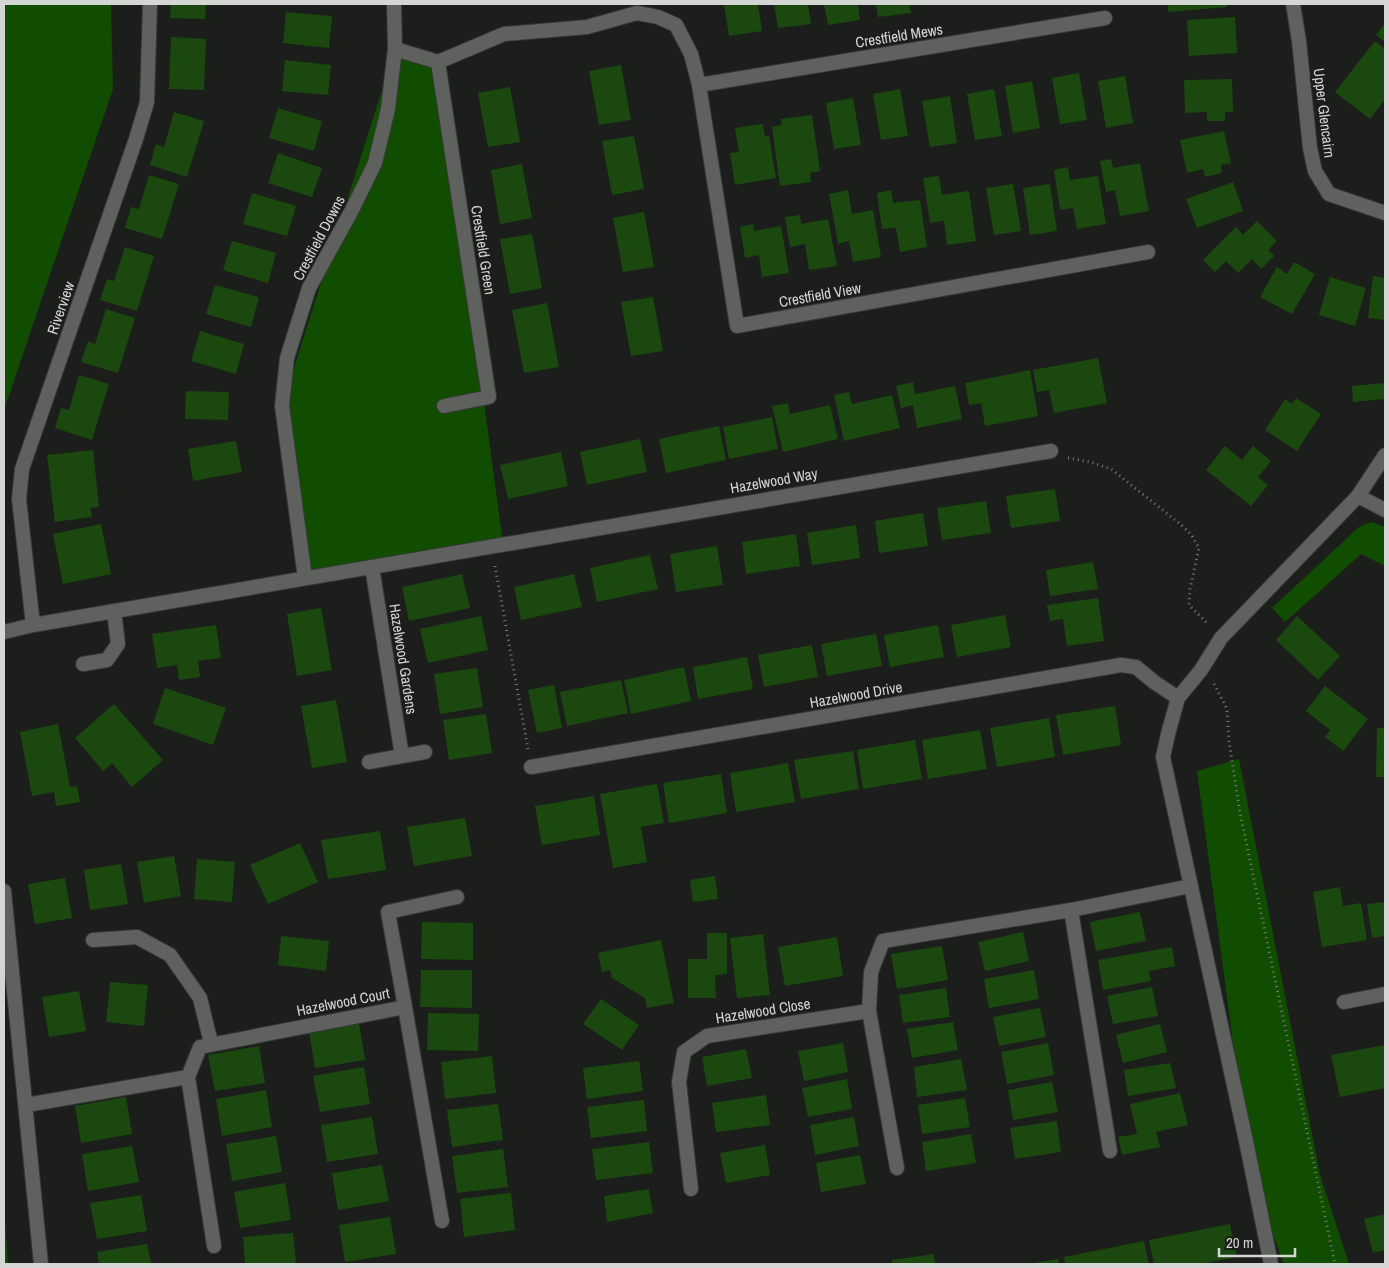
<svg xmlns="http://www.w3.org/2000/svg" width="1389" height="1268" viewBox="0 0 1389 1268" font-family="'Archivo Narrow',sans-serif">
	<rect width="100%" height="100%" fill="#1c1e1b"/>
	<g fill="#114d00">
		<polygon points="4,4 111,4 113,89 4,410"/>
		<polygon points="395,49 438,62 503,543 305,578 282,406"/>
		<polygon points="1371,522 1385,527 1385,566 1361,554 1285,622 1272,608 1359,527"/>
		<polygon points="1239,759 1320,1175 1349,1264 1284,1264 1255,1187 1246,1141 1197,771"/>
		<polygon points="4,1207 8,1264 4,1264"/>
	</g>
	<g fill="#1a480f">
		<polygon points="171,4 206,4 205,19 170,18"/>
		<polygon points="724,4 758,4 762,31 729,36"/>
		<polygon points="774,4 808,4 811,24 778,28"/>
		<polygon points="824,4 858,4 860,20 828,25"/>
		<polygon points="876,4 909,4 911,13 878,17"/>
		<polygon points="1168,4 1227,4 1227,7 1168,12"/>
		<polygon points="286,12 332,16 329,48 283,43"/>
		<polygon points="1235,17 1237,53 1189,56 1187,20"/>
		<polygon points="1385,23 1385,42 1376,35"/>
		<polygon points="171,37 206,39 204,90 169,89"/>
		<polygon points="1375,41 1385,49 1385,99 1370,119 1335,92"/>
		<polygon points="285,60 331,65 328,95 282,91"/>
		<polygon points="621,65 631,120 599,125 589,71"/>
		<polygon points="1079,73 1087,120 1060,124 1052,78"/>
		<polygon points="1125,76 1133,123 1106,128 1098,81"/>
		<polygon points="1232,79 1233,112 1225,112 1225,121 1207,121 1207,112 1185,113 1184,80"/>
		<polygon points="1032,81 1040,128 1013,133 1005,86"/>
		<polygon points="510,87 520,142 488,147 478,93"/>
		<polygon points="900,89 908,136 881,140 873,94"/>
		<polygon points="994,89 1002,136 975,140 967,94"/>
		<polygon points="950,96 957,143 930,147 922,101"/>
		<polygon points="853,98 861,145 834,149 826,103"/>
		<polygon points="278,108 322,121 314,151 269,138"/>
		<polygon points="174,112 204,121 187,177 150,165 156,144 164,147"/>
		<polygon points="812,115 820,171 810,173 811,182 780,186 772,127 782,125 781,119"/>
		<polygon points="763,124 765,136 769,136 776,178 735,185 730,153 739,152 735,128"/>
		<polygon points="1224,131 1231,163 1221,165 1222,173 1205,177 1203,169 1187,173 1180,140"/>
		<polygon points="634,136 644,189 612,195 602,141"/>
		<polygon points="278,153 322,168 312,197 268,183"/>
		<polygon points="1111,159 1113,168 1140,163 1149,211 1120,216 1115,190 1106,192 1100,161"/>
		<polygon points="522,164 532,218 500,224 491,170"/>
		<polygon points="1068,167 1070,180 1098,176 1106,224 1077,229 1073,208 1060,210 1054,170"/>
		<polygon points="149,175 179,184 162,239 125,228 131,207 139,209"/>
		<polygon points="939,176 942,195 969,191 976,241 947,245 944,221 930,223 923,178"/>
		<polygon points="1233,182 1243,211 1197,228 1186,199"/>
		<polygon points="1013,184 1021,231 994,235 986,188"/>
		<polygon points="1050,184 1057,231 1030,235 1023,188"/>
		<polygon points="848,190 852,214 873,210 881,257 853,262 849,241 838,244 829,194"/>
		<polygon points="891,190 893,203 920,200 927,247 900,252 896,228 882,229 877,193"/>
		<polygon points="252,193 296,206 287,236 243,224"/>
		<polygon points="644,212 654,267 623,272 613,218"/>
		<polygon points="800,215 801,224 828,219 837,266 809,270 805,244 790,247 785,217"/>
		<polygon points="1257,221 1277,241 1268,250 1274,256 1261,269 1252,259 1238,273 1226,261 1215,272 1203,260 1236,227 1243,235"/>
		<polygon points="753,224 754,231 781,226 789,273 762,277 759,255 745,258 740,227"/>
		<polygon points="532,234 542,288 510,294 500,239"/>
		<polygon points="232,241 276,253 268,283 223,270"/>
		<polygon points="125,247 154,256 137,311 100,300 107,279 114,281"/>
		<polygon points="1294,262 1315,274 1292,314 1260,297 1277,267 1287,274"/>
		<polygon points="1373,276 1385,278 1385,320 1368,318"/>
		<polygon points="1330,277 1366,288 1355,326 1319,315"/>
		<polygon points="215,285 259,297 251,327 206,314"/>
		<polygon points="653,297 663,351 631,356 621,302"/>
		<polygon points="547,303 559,367 524,373 512,310"/>
		<polygon points="106,309 135,318 118,373 81,362 88,341 95,344"/>
		<polygon points="200,331 244,344 236,374 191,361"/>
		<polygon points="1098,358 1107,403 1054,413 1049,390 1037,392 1033,370"/>
		<polygon points="1030,370 1038,416 985,426 981,403 969,405 965,383"/>
		<polygon points="79,375 109,384 92,440 55,428 61,408 69,410"/>
		<polygon points="913,382 915,394 955,386 962,419 917,428 913,405 901,408 896,386"/>
		<polygon points="1385,383 1385,399 1353,402 1352,386"/>
		<polygon points="186,391 229,392 228,420 185,419"/>
		<polygon points="849,392 852,404 892,395 900,428 844,441 834,395"/>
		<polygon points="1296,398 1321,414 1297,451 1265,430 1285,399 1292,404"/>
		<polygon points="788,403 790,414 830,405 838,439 783,452 772,406"/>
		<polygon points="772,417 778,449 729,459 723,427"/>
		<polygon points="719,426 726,460 666,473 659,439"/>
		<polygon points="640,439 647,472 587,485 580,452"/>
		<polygon points="236,441 242,472 193,481 188,449"/>
		<polygon points="1225,446 1242,460 1253,446 1271,461 1258,477 1268,485 1251,506 1206,470"/>
		<polygon points="93,450 99,507 90,508 92,517 55,522 47,455"/>
		<polygon points="561,452 568,486 508,499 500,465"/>
		<polygon points="1055,489 1060,521 1011,528 1006,496"/>
		<polygon points="986,501 991,533 942,540 937,508"/>
		<polygon points="923,513 928,546 879,553 875,521"/>
		<polygon points="101,524 111,574 63,584 53,534"/>
		<polygon points="856,525 860,558 812,565 807,533"/>
		<polygon points="796,534 800,566 746,574 742,542"/>
		<polygon points="717,546 723,585 676,592 670,554"/>
		<polygon points="650,555 658,589 597,602 590,568"/>
		<polygon points="1093,562 1098,589 1050,596 1046,570"/>
		<polygon points="462,574 470,608 409,621 402,587"/>
		<polygon points="574,574 582,607 521,620 514,587"/>
		<polygon points="1098,598 1104,641 1067,646 1063,619 1050,621 1047,605"/>
		<polygon points="321,608 332,670 297,676 287,614"/>
		<polygon points="1005,615 1011,647 957,657 951,625"/>
		<polygon points="481,616 488,650 428,663 420,629"/>
		<polygon points="1297,616 1340,656 1318,680 1276,640"/>
		<polygon points="216,625 221,658 198,661 200,677 179,680 177,665 157,668 152,634"/>
		<polygon points="938,625 944,657 890,667 884,635"/>
		<polygon points="876,634 882,666 827,676 821,644"/>
		<polygon points="812,645 818,677 764,687 758,655"/>
		<polygon points="747,657 753,689 698,699 693,667"/>
		<polygon points="684,667 691,701 631,714 624,680"/>
		<polygon points="477,668 483,707 440,714 434,674"/>
		<polygon points="621,680 628,713 567,726 560,692"/>
		<polygon points="554,685 562,728 537,733 528,690"/>
		<polygon points="1325,686 1368,719 1343,751 1325,737 1330,730 1306,711"/>
		<polygon points="165,688 226,708 213,745 153,724"/>
		<polygon points="336,700 347,762 312,768 301,706"/>
		<polygon points="114,704 163,760 132,787 112,763 103,771 75,738"/>
		<polygon points="1115,706 1121,745 1063,755 1056,715"/>
		<polygon points="486,714 492,753 449,760 443,720"/>
		<polygon points="1049,718 1055,757 997,767 990,728"/>
		<polygon points="58,724 70,787 77,786 80,802 56,806 54,792 32,796 20,732"/>
		<polygon points="1377,728 1385,728 1385,777 1376,777"/>
		<polygon points="980,730 987,769 928,779 922,740"/>
		<polygon points="915,740 922,779 863,789 857,750"/>
		<polygon points="853,751 859,789 801,799 794,760"/>
		<polygon points="788,763 795,802 736,812 730,773"/>
		<polygon points="721,774 727,813 669,823 663,783"/>
		<polygon points="657,784 664,823 641,827 647,862 613,868 600,794"/>
		<polygon points="594,796 600,835 542,845 535,806"/>
		<polygon points="465,818 472,856 414,866 407,827"/>
		<polygon points="380,831 386,870 328,879 321,840"/>
		<polygon points="300,843 318,882 268,904 250,865"/>
		<polygon points="174,856 181,896 144,903 137,862"/>
		<polygon points="197,859 235,862 232,902 194,899"/>
		<polygon points="121,864 128,904 90,910 84,870"/>
		<polygon points="715,876 718,899 693,902 690,880"/>
		<polygon points="65,878 72,918 35,924 28,884"/>
		<polygon points="1340,887 1343,906 1361,903 1367,940 1322,947 1313,892"/>
		<polygon points="1385,902 1385,936 1372,938 1367,904"/>
		<polygon points="1140,912 1146,941 1096,951 1090,922"/>
		<polygon points="422,922 473,923 473,960 421,959"/>
		<polygon points="1023,932 1029,961 985,971 978,942"/>
		<polygon points="707,933 727,933 727,974 715,975 716,998 688,998 688,959 707,959"/>
		<polygon points="763,934 770,995 737,998 730,938"/>
		<polygon points="281,936 329,941 326,971 278,965"/>
		<polygon points="837,937 843,976 785,986 778,947"/>
		<polygon points="661,940 674,1003 647,1008 645,998 612,978 610,970 602,972 598,953"/>
		<polygon points="942,946 948,980 897,989 891,954"/>
		<polygon points="1172,947 1175,966 1149,971 1151,981 1103,990 1098,960"/>
		<polygon points="421,970 472,970 472,1008 420,1007"/>
		<polygon points="1034,970 1039,999 989,1008 984,979"/>
		<polygon points="110,982 148,985 144,1026 106,1022"/>
		<polygon points="1152,987 1158,1016 1113,1024 1107,996"/>
		<polygon points="946,988 950,1017 903,1023 899,995"/>
		<polygon points="79,991 86,1031 49,1037 42,997"/>
		<polygon points="601,999 639,1025 622,1050 583,1024"/>
		<polygon points="1040,1008 1046,1037 999,1046 993,1017"/>
		<polygon points="428,1013 479,1014 478,1051 427,1050"/>
		<polygon points="953,1022 958,1050 912,1058 907,1029"/>
		<polygon points="359,1023 365,1060 315,1068 309,1031"/>
		<polygon points="1160,1024 1167,1052 1123,1063 1116,1035"/>
		<polygon points="843,1043 848,1072 804,1081 798,1051"/>
		<polygon points="1048,1043 1054,1075 1007,1084 1001,1052"/>
		<polygon points="1385,1045 1385,1088 1340,1097 1331,1055"/>
		<polygon points="259,1046 265,1083 215,1091 208,1055"/>
		<polygon points="746,1049 752,1078 707,1086 702,1057"/>
		<polygon points="492,1056 496,1093 445,1099 441,1062"/>
		<polygon points="961,1059 967,1090 917,1097 914,1067"/>
		<polygon points="639,1061 643,1091 587,1099 583,1068"/>
		<polygon points="1170,1063 1176,1088 1128,1096 1124,1070"/>
		<polygon points="364,1067 370,1104 320,1112 313,1076"/>
		<polygon points="847,1079 852,1109 808,1117 802,1088"/>
		<polygon points="1052,1082 1058,1112 1013,1120 1008,1090"/>
		<polygon points="266,1090 272,1127 222,1136 216,1099"/>
		<polygon points="1180,1093 1188,1125 1156,1132 1160,1147 1122,1155 1118,1137 1137,1134 1130,1104"/>
		<polygon points="766,1095 770,1125 716,1132 712,1103"/>
		<polygon points="126,1097 132,1134 81,1143 75,1106"/>
		<polygon points="965,1098 970,1127 922,1134 918,1105"/>
		<polygon points="644,1100 647,1131 591,1138 587,1107"/>
		<polygon points="498,1104 503,1140 452,1147 447,1110"/>
		<polygon points="372,1117 378,1154 327,1162 321,1125"/>
		<polygon points="854,1117 859,1146 815,1155 810,1125"/>
		<polygon points="1057,1121 1061,1152 1015,1159 1010,1128"/>
		<polygon points="971,1134 976,1163 926,1171 922,1142"/>
		<polygon points="276,1136 282,1172 232,1181 226,1144"/>
		<polygon points="649,1142 653,1173 596,1180 592,1149"/>
		<polygon points="765,1145 770,1175 726,1183 720,1153"/>
		<polygon points="132,1146 139,1182 88,1191 82,1154"/>
		<polygon points="503,1149 508,1187 457,1193 452,1156"/>
		<polygon points="860,1155 866,1184 821,1192 816,1163"/>
		<polygon points="382,1165 389,1201 338,1210 332,1173"/>
		<polygon points="285,1183 291,1220 240,1228 234,1192"/>
		<polygon points="649,1189 653,1213 607,1222 604,1196"/>
		<polygon points="511,1193 515,1230 464,1237 460,1199"/>
		<polygon points="141,1195 147,1231 97,1239 90,1203"/>
		<polygon points="1385,1214 1385,1250 1373,1253 1364,1219"/>
		<polygon points="390,1217 396,1254 345,1262 339,1225"/>
		<polygon points="1230,1224 1237,1257 1200,1264 1154,1264 1149,1240"/>
		<polygon points="293,1233 296,1264 245,1264 243,1237"/>
		<polygon points="1144,1241 1149,1264 1065,1264 1064,1257"/>
		<polygon points="147,1244 151,1264 99,1264 97,1252"/>
		<polygon points="934,1254 935,1264 892,1264 892,1260"/>
		<polygon points="1058,1259 1059,1264 1034,1264 1034,1263"/>
	</g>
	<g fill="none" stroke-linecap="round" stroke-linejoin="round">
		<defs>
			<g id="minor">
				<polyline points="1293,4 1299,41 1310,148 1315,171 1329,194 1385,213"/>
				<polyline points="395,49 438,62 504,34 587,27 637,13 658,17 676,25 691,54 699,85 737,326 1148,252"/>
				<polyline points="438,62 489,397 444,406"/>
				<polyline points="699,85 1105,18"/>
				<polyline points="1358,496 1385,510"/>
				<polyline points="372,567 402,756"/>
				<polyline points="305,578 282,406 287,358 309,288 352,210 375,163 388,109 395,49 394,4"/>
				<polyline points="33,625 19,499 22,469 136,139 147,102 150,4"/>
				<polyline points="4,632 33,625 1051,451"/>
				<polyline points="83,664 107,660 118,644 114,611"/>
				<polyline points="369,762 425,752"/>
				<polyline points="531,767 1121,665 1136,667 1154,682 1178,698"/>
				<polyline points="4,891 41,1264"/>
				<polyline points="1071,910 1110,1151"/>
				<polyline points="93,940 137,937 170,955 200,998 211,1043"/>
				<polyline points="1344,1002 1385,994"/>
				<polyline points="405,1007 442,1221"/>
				<polyline points="188,1077 214,1246"/>
				<polyline points="26,1105 188,1077 200,1047 405,1007 388,912 457,897"/>
				<polyline points="897,1168 869,1011 871,972 883,941 1071,910 1191,886"/>
				<polyline points="691,1189 679,1082 684,1052 707,1036 869,1011"/>
				<polyline points="1271,1264 1246,1141 1163,757 1168,734 1178,698 1201,670 1221,638 1358,496 1385,455"/>
			</g>
		</defs>
		<use href="#minor" stroke="#373937" stroke-width="16"/>
		<g stroke="#7a7c7a" stroke-width="3" stroke-dasharray="1 4" stroke-linecap="butt">
			<polyline points="1068,458 1090,462 1111,469 1179,523 1191,534 1199,548 1190,589 1189,605 1208,624"/>
			<polyline points="495,566 528,749"/>
			<polyline points="1214,684 1227,709 1229,741 1240,813 1335,1264"/>
		</g>
		<use href="#minor" stroke="#5e615d" stroke-width="14"/>
	</g>
	<g text-anchor="middle" stroke-width="4.5" stroke-linejoin="round" paint-order="stroke">
		<g font-size="15" fill="#d4d6d4" stroke="#1c1e1b">
			<text transform="translate(899 36) rotate(-9)" y="5">Crestfield Mews</text>
			<text transform="translate(1324 113) rotate(83)" y="5">Upper Glencairn</text>
			<text transform="translate(319 238) rotate(-62)" y="5">Crestfield Downs</text>
			<text transform="translate(483 250) rotate(81)" y="5">Crestfield Green</text>
			<text transform="translate(820 295) rotate(-10)" y="5">Crestfield View</text>
			<text transform="translate(61 308) rotate(-71)" y="5">Riverview</text>
			<text transform="translate(774 481) rotate(-10)" y="5">Hazelwood Way</text>
			<text transform="translate(403 659) rotate(81)" y="5">Hazelwood Gardens</text>
			<text transform="translate(856 695) rotate(-10)" y="5">Hazelwood Drive</text>
			<text transform="translate(343 1002) rotate(-11)" y="5">Hazelwood Court</text>
			<text transform="translate(763 1011) rotate(-9)" y="5">Hazelwood Close</text>
		</g>
	</g>
	<rect width="1389" height="1268" fill="none" stroke="#d4d6d4" stroke-width="10"/>
	<path d="M1219 1248v8h76v-8" fill="none" stroke="#d4d6d4" stroke-width="2.5"/>
	<text x="1226" y="1248" font-size="15" fill="#d4d6d4" stroke="#1c1e1b" stroke-width="4" paint-order="stroke">20 m</text>
</svg>
